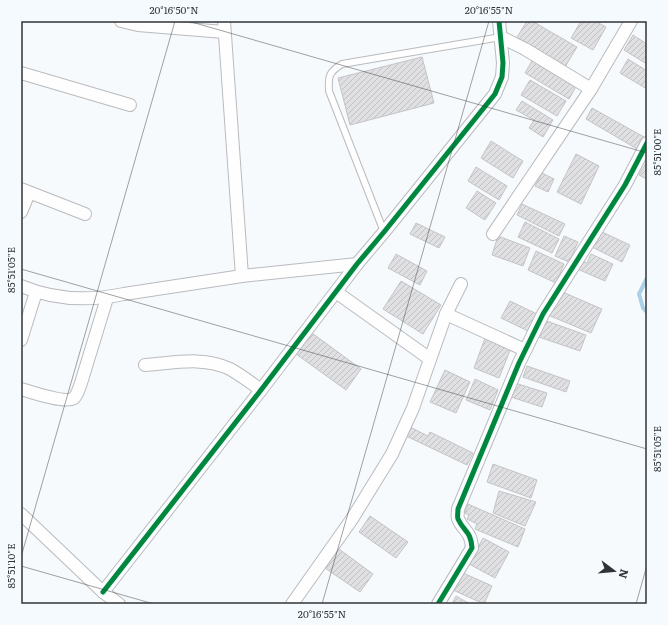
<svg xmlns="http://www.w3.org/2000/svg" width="668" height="625" viewBox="0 0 668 625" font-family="Literata,serif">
	<defs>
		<pattern id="building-hatch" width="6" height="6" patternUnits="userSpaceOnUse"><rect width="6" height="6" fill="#e0e0e3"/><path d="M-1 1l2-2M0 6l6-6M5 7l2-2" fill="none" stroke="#c0c1c3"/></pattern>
	</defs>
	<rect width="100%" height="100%" fill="#f7fafd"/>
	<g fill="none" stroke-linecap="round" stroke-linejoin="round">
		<polyline stroke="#abd1e9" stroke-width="4" points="647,278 639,294 643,308 647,312"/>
	</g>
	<g fill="url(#building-hatch)" stroke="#c3c4c6">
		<polygon points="527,21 532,21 577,47 565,67 516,39"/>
		<polygon points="581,21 595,21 606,27 593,50 571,38"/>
		<polygon points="633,35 647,44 647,61 645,63 624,50"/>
		<polygon points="422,57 434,103 350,125 338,78"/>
		<polygon points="533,59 577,85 569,99 525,73"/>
		<polygon points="628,59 647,71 647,89 620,73"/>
		<polygon points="530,80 566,101 557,116 521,95"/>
		<polygon points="522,101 553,120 543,137 529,128 534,120 516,110"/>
		<polygon points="592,108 644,137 637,149 586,119"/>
		<polygon points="491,141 523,161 513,178 481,158"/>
		<polygon points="576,154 599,166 581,204 557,192"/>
		<polygon points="647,161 647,179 639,175"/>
		<polygon points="476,167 507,186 499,200 468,181"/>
		<polygon points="542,173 554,179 548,192 535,186"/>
		<polygon points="477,191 496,203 485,220 466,208"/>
		<polygon points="522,204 565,224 559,236 517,215"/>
		<polygon points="525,222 559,239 552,253 518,237"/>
		<polygon points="416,223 445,237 439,248 410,234"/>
		<polygon points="600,231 630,245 622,262 592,247"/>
		<polygon points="498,236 530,248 523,266 492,255"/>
		<polygon points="564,236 578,242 569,262 555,256"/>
		<polygon points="536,251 564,264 556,283 528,270"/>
		<polygon points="396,254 427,271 420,285 388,268"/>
		<polygon points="591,254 613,264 605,281 575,268 579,260 587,263"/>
		<polygon points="401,281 441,305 423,334 383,309"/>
		<polygon points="558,290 602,309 591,333 548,315"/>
		<polygon points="510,301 537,314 528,331 501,318"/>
		<polygon points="541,319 586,335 580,351 536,336"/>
		<polygon points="312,333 361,369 346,390 296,354"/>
		<polygon points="485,338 511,348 499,378 474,368"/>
		<polygon points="527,366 570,381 566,392 523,377"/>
		<polygon points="445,370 470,382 456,413 430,402"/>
		<polygon points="475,379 498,390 490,410 466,400"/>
		<polygon points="515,383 547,393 542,407 511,397"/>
		<polygon points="408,426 428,436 430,432 473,453 467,465 404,435"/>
		<polygon points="493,464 537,480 531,498 487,482"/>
		<polygon points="499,491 536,502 525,526 493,513"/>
		<polygon points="468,504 525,529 518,547 475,529 477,524 467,519 469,515 465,513"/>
		<polygon points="370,516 408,542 396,558 359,532"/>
		<polygon points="483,538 509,552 495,578 469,564"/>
		<polygon points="339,549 373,574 360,592 325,568"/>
		<polygon points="461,572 492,586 484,604 453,590"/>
		<polygon points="456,596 470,604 452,604"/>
	</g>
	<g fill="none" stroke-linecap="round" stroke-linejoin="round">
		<defs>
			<path id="lane" d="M384,232L329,91C328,76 329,72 342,64L501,37"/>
			<g id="street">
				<polyline points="121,21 138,25 224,32"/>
				<polyline points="224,21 242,276"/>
				<polyline points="501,37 525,49 591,89"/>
				<polyline points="21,73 130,105"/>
				<polyline points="21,189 85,214"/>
				<polyline points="21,212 29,193"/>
				<polyline points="493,234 591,89 631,21"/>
				<path d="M21,286C54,300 90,301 124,294L242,276L357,264"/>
				<polyline points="336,292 430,359"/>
				<polyline points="446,314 525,350"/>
				<polyline points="21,340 36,292"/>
				<path d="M145,365C173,363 204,356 230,369C241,375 251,383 261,390"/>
				<path d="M21,389C31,392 66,404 74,398C78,394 79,388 81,383L107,298"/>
				<polyline points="21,514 103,592 119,604"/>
				<polyline points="103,592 261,390 357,264 384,232 495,94 502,77 503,63 499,21"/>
				<polyline points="292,604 352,519 392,454 413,408 446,314 461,284"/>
				<path d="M438,604L472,548C471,531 464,532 458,519C457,517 458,512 458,509L519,363L543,314L625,185L647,143"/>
			</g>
		</defs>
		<use href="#lane" stroke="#b9bbbe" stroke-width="8"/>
		<use href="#street" stroke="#b9bbbe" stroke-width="14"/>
		<use href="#lane" stroke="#fefeff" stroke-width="6"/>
		<use href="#street" stroke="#fefeff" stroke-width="12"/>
		<defs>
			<g id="cycleway">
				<polyline points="103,592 261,390 357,264 384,232 495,94 502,77 503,63 499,21"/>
				<path d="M438,604L472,548C471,531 464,532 458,519C457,517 458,512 458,509L519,363L543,314L625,185L647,143"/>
			</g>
		</defs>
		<use href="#cycleway" stroke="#f5faff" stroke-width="8"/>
		<use href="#cycleway" stroke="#00873e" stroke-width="5"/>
	</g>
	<path fill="none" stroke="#303437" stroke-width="1" stroke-opacity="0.45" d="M188,21L647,153M21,269L647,449M21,557L175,21M21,566L154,604M322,604L489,21M636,604L647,565"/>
	<rect width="668" height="625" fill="none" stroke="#f5faff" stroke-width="44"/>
	<g transform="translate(614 571) rotate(106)" stroke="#f5faff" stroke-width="3" paint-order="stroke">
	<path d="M0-3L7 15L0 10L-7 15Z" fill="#303437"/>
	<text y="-6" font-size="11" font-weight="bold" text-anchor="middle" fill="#303437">N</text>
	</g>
	<rect x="22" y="22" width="624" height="581" fill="none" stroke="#303437" stroke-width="1.5"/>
	<g font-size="10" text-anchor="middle" fill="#303437">
		<text x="174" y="14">20°16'50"N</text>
		<text x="489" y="14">20°16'55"N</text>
		<text transform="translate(657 152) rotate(-90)" y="4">85°51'00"E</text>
		<text transform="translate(11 270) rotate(-90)" y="4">85°51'05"E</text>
		<text transform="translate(657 449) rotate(-90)" y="4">85°51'05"E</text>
		<text transform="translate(11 566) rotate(-90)" y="4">85°51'10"E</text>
		<text x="322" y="618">20°16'55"N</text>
	</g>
</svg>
